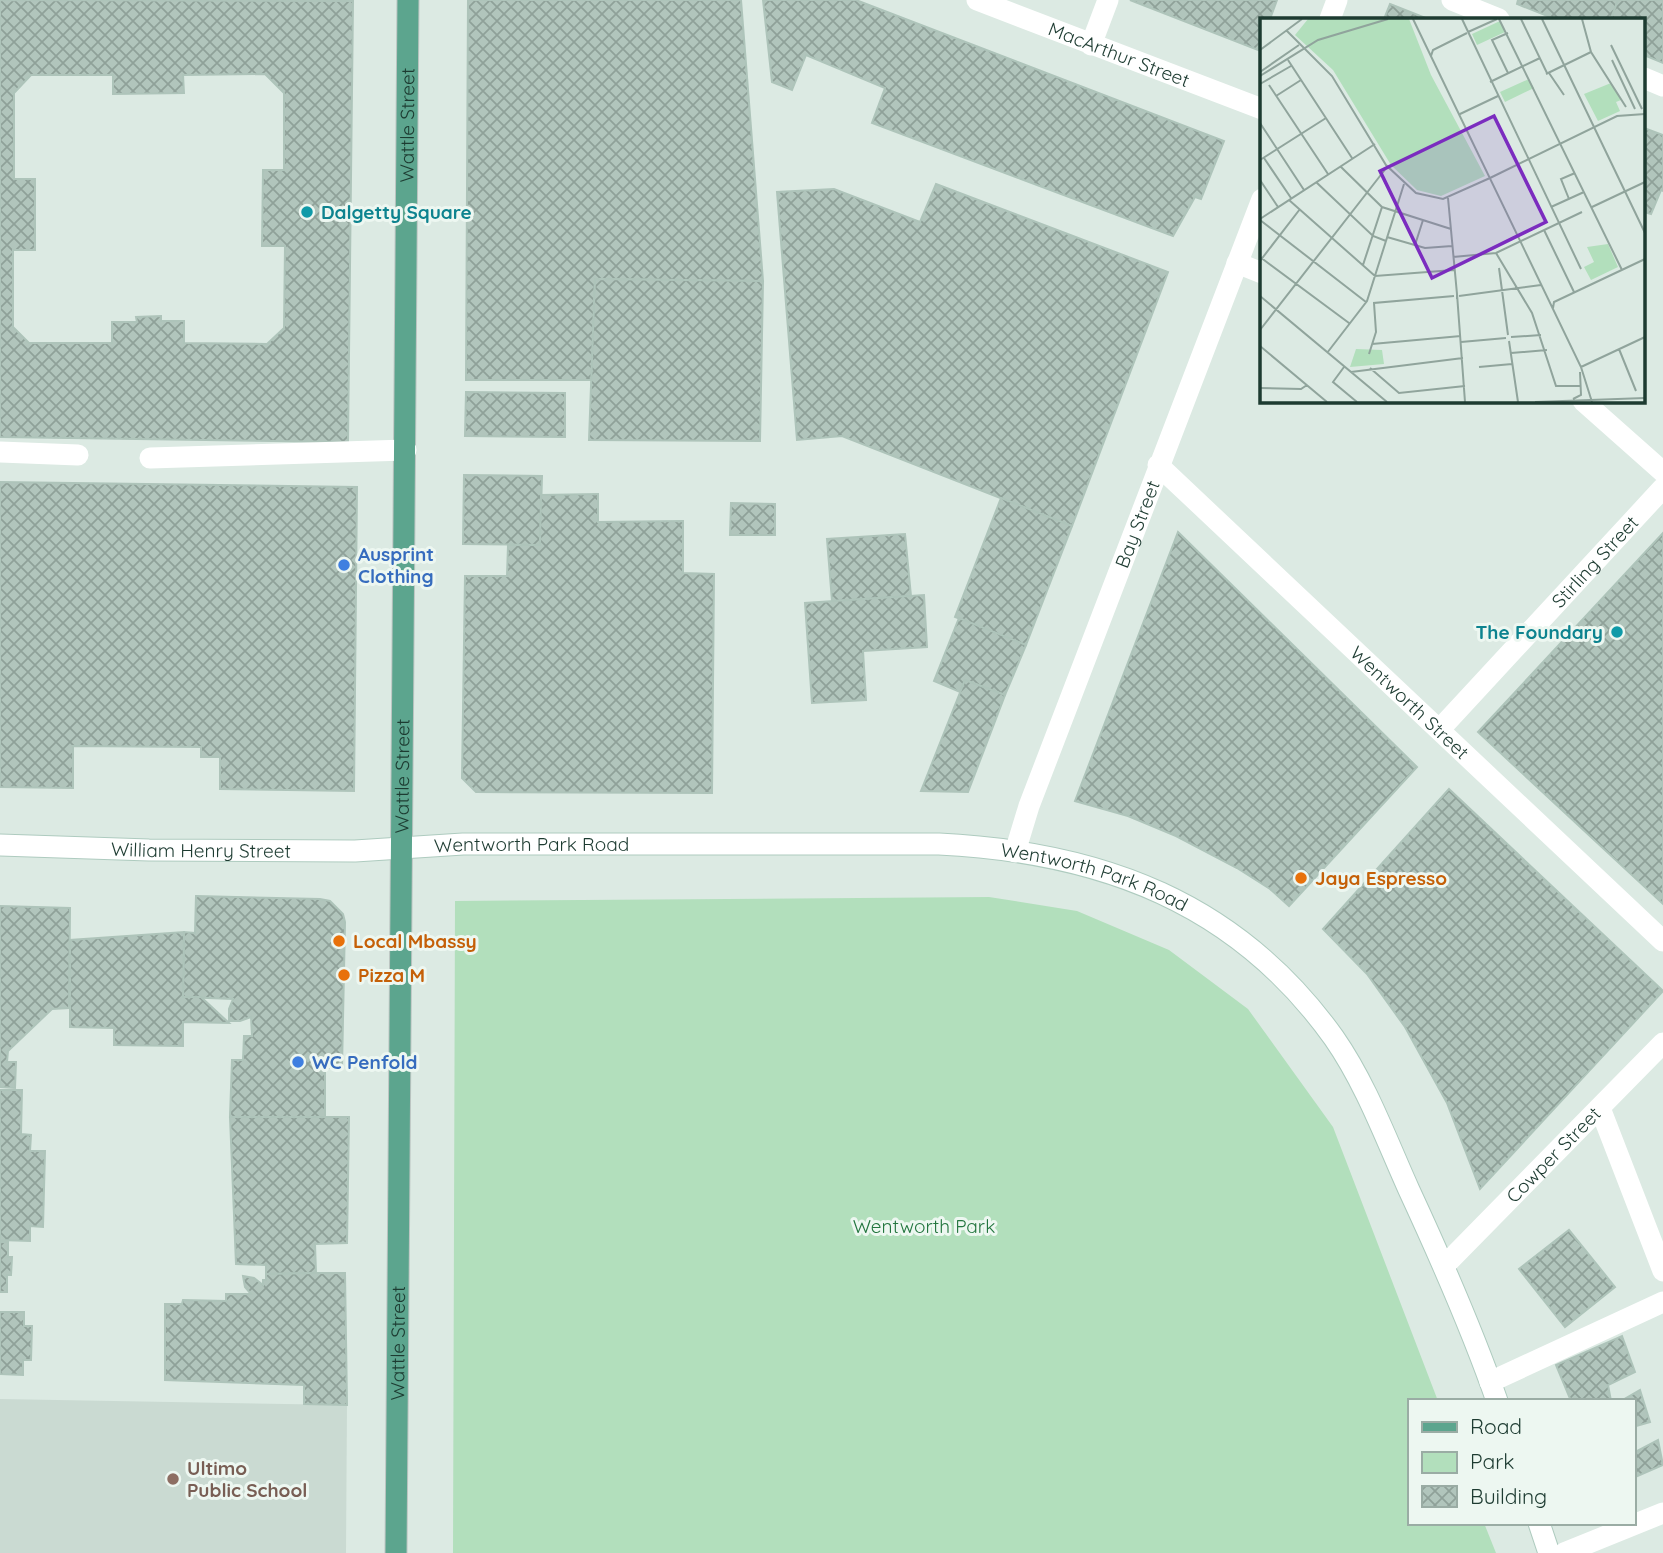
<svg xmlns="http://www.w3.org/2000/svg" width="1663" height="1553" viewBox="0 0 1663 1553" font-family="Quicksand,sans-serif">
	<defs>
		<pattern id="building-cross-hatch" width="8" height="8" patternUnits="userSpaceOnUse" patternTransform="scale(1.75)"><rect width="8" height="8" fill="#b1c5bc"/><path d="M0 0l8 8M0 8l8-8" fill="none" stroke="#8fa199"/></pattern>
	</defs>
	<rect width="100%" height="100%" fill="#dceae3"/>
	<polygon fill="#cadad2" points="0,1399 347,1405 346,1553 0,1553"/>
	<polygon fill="#b2dfbc" points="989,897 1077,911 1169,950 1248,1009 1333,1127 1438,1401 1409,1401 1409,1523 1484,1523 1496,1553 453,1553 455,901"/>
	<g fill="url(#building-cross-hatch)" stroke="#aec4ba" stroke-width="2" fill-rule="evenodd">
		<path d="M0,0L353,1L348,442L0,437ZM265,74L284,93V170H263L262,246H285L284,328L267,344L184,343V321H161V316L136,317L137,322H112V343H29L13,327V250H35V179H14V93L31,75H113V94L184,93L183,75Z"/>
		<polygon points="468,0 741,0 763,281 595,279 592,380 466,380"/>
		<polygon points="763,0 856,0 1224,141 1201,199 1195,197 1173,236 872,123 885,88 806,55 792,90 772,82"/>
		<polygon points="1130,0 1277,0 1270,19 1262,19 1262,40 1258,50"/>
		<polygon points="1518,0 1618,0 1611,19 1555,19 1517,4"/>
		<polygon points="1618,0 1663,0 1663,63 1644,55 1644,19 1611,19"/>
		<polygon points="1390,4 1428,19 1384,19"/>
		<polygon points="1644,128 1663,135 1663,191 1661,190 1651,214 1644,212"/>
		<polygon points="936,184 1168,272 1072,526 842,436 797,440 777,192 834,189 920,222"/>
		<polygon points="595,279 763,281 760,441 589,440"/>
		<polygon points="466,392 565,393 565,437 465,436"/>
		<polygon points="464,475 542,476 540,545 463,544"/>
		<polygon points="0,482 357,487 354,791 220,789 220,757 201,757 201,747 73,746 73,788 0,787"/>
		<polygon points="598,494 598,522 683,521 683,573 714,574 712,793 476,792 462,778 465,576 507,576 508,545 540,545 541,495"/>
		<polygon points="1001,498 1072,526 1026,645 955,617"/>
		<polygon points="731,503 775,504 775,535 730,535"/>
		<polygon points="1178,532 1417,767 1289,906 1270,889 1237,868 1176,836 1128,816 1075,801"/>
		<polygon points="1663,533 1663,904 1478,732"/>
		<polygon points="905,534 911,596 832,601 827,539"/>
		<polygon points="924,595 927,647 863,651 866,700 812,703 805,603"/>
		<polygon points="959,618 1026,645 1005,695 965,680 960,692 934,681"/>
		<polygon points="965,680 1005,695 968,792 921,791"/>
		<polygon points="1449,789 1663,991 1480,1189 1447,1103 1405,1027 1367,974 1323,929"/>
		<polygon points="196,896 320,899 330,901 343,914 345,922 342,1068 325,1068 325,1117 230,1117 232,1060 243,1060 244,1036 252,1036 251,1017 240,1021 229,1021 229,1009 233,999 183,997 184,932 195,933"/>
		<polygon points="0,906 70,908 69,1008 52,1009 8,1051 7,1062 16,1062 15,1088 0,1087"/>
		<polygon points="184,932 183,997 201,997 229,1023 183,1022 183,1046 114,1045 114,1028 70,1027 70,940"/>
		<polygon points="0,1090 22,1090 21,1134 31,1135 30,1151 45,1151 43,1227 30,1226 30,1241 0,1240"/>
		<polygon points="230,1117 349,1117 347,1243 315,1244 316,1273 266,1274 266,1265 236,1264"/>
		<polygon points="1569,1230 1615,1287 1565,1327 1519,1269"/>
		<polygon points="0,1242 8,1242 8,1257 12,1257 11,1275 7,1275 7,1292 0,1292"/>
		<polygon points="316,1273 345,1273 347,1405 304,1404 304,1385 165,1380 165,1304 182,1304 183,1300 226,1301 226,1294 251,1294 245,1287 243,1276 254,1278 263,1285 263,1280 266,1280 266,1274"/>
		<polygon points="0,1312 24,1312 24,1326 32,1326 31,1360 23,1360 23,1375 0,1374"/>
		<polygon points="1622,1336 1635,1372 1608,1385 1611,1401 1571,1401 1556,1365"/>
		<polygon points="1640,1390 1650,1422 1633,1427 1633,1401 1621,1401"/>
		<polygon points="1658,1440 1663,1465 1633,1478 1633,1453"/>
	</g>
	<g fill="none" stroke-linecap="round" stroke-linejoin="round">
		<defs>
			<g id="secondary">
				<path id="s6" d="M0,845L149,850L355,851L463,844H939C1101,852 1237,902 1334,1038C1366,1084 1386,1139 1409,1190C1441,1259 1472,1329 1497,1401"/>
				<polyline points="1539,1523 1549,1553"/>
			</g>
			<g id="primary">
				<path id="s7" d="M396,1553L408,0"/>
			</g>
		</defs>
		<use href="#secondary" stroke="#aecbbf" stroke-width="23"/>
		<use href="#primary" stroke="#bbc4c1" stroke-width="23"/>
		<g stroke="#fff" stroke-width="21">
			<polyline points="0,452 78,455"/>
			<polyline points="150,458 406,450"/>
			<polyline points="1600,1108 1663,1271"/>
			<polyline points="1490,1382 1663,1302"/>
		</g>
		<g stroke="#fff" stroke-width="21">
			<path id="s1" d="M977,0L1262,109"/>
			<polyline points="1452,0 1499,19"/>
			<polyline points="1330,19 1337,0"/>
			<polyline points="1091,45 1108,0"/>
			<polyline points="1644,78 1663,86"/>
			<polyline points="1237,263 1262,273"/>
			<polyline points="1583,401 1663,472"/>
			<path id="s2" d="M1158,465L1663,941"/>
			<path id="s3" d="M1440,729L1663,488"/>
			<path id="s4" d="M1015,852L1029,806L1262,199"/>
			<path id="s5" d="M1444,1266L1663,1043"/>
			<polyline points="1564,1553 1663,1513"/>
		</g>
		<use href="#secondary" stroke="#fff" stroke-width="21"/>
		<use href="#primary" stroke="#5ca58e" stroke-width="21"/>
	</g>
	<g fill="#0f9aa8" stroke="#edf7f1" stroke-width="2.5">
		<circle cx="307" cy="212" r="7"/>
		<circle cx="1617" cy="632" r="7"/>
	</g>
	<g fill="#3f7fe0" stroke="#edf7f1" stroke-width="2.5">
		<circle cx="344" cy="565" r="7"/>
		<circle cx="298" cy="1062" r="7"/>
	</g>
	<g fill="#e8710a" stroke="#edf7f1" stroke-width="2.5">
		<circle cx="1301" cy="878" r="7"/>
		<circle cx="339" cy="941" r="7"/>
		<circle cx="344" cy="975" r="7"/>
	</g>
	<circle fill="#8d6e63" stroke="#edf7f1" stroke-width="2.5" cx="173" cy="1479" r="7"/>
	<g text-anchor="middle" stroke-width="6" stroke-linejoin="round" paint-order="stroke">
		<g font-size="19" fill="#1d3b31" stroke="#edf7f1">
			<text dy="7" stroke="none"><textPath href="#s1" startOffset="152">MacArthur Street</textPath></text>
			<text dy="7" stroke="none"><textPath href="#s7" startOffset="1428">Wattle Street</textPath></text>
			<text dy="7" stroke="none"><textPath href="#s4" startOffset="350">Bay Street</textPath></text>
			<text dy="7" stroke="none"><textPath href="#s3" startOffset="228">Stirling Street</textPath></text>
			<text dy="7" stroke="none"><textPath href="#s2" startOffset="346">Wentworth Street</textPath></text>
			<text dy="7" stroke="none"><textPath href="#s7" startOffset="777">Wattle Street</textPath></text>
			<text dy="7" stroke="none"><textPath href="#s6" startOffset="532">Wentworth Park Road</textPath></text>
			<text dy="7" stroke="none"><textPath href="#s6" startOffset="201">William Henry Street</textPath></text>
			<text dy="7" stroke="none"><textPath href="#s6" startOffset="1099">Wentworth Park Road</textPath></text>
			<text dy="7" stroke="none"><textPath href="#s5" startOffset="156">Cowper Street</textPath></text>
			<text dy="7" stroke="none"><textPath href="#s7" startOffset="210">Wattle Street</textPath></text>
		</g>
		<g font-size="19" font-weight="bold" fill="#0d838f" stroke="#edf7f1" text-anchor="start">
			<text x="321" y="219">Dalgetty Square</text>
			<text x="1603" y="639" text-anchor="end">The Foundary</text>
		</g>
		<g font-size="19" font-weight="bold" fill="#366cbe" stroke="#edf7f1" text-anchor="start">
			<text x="358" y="561">Ausprint<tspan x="358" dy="22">Clothing</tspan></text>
			<text x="312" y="1069">WC Penfold</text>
		</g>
		<g font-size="19" font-weight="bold" fill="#c56008" stroke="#edf7f1" text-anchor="start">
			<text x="1315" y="885">Jaya Espresso</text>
			<text x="353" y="948">Local Mbassy</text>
			<text x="358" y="982">Pizza M</text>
		</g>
		<g font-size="19" fill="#23763f" stroke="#edf7f1">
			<text x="924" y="1233">Wentworth Park</text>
		</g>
		<g font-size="19" font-weight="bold" fill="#785e54" stroke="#edf7f1" text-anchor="start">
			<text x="187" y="1475">Ultimo<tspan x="187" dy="22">Public School</tspan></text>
		</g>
	</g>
	<g transform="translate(1260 18)">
		<rect width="385" height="385" fill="#dceae3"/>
		<path d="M48,1H149L171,57L225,158L181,178L157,172L131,147L73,52L35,17ZM240,3L245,14L217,27L212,16ZM269,61L274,70L245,84L240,74ZM351,65L361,82L356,84L360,93L338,103L324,76ZM348,226L358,249L331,262L324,249L334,244L327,229ZM96,331L122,332L124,346L90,349Z" fill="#b2dfbc"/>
		<path fill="none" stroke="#90a49c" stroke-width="2" d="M153,1L321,349L332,384M202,1L321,251M239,1L362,252M261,1L287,55M282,1L385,215M322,1L331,34L366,89M27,13L72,58L126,147L156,175L183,181L230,160M208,14L237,1M351,27L382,91M0,32L42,1M171,38L173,32L207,15M28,42L92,140M352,42L375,91M0,54L39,27M248,55L232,22L248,15M289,55L304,77M286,56L331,34M0,58L58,22L128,1M230,64L280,40M0,66L31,48M9,67L68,156M16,78L41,62M200,96L238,78M0,105L44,172M4,140L31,180M0,142L66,100M80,148L122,189L191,211M230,160L357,98L385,96M0,162L18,189M56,164L113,218L126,223M188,180L197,276M309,181L301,161L315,155M29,182L115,258L194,252M291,189L324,174M332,189L385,164M0,201L115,126M0,202L106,284M284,212L314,274M127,219L165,230L192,228M155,227L163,202M236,235L272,295L296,368H320M0,239L89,305M193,239L236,235L322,194M0,243L40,191M103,247L122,189M239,250L248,317M0,278L127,384M199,278L281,267M197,281V276L205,384M293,290L294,284L385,241M0,312L127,149M251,319L281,317M249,323L258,384M201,324L246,320M112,326L201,318M0,328L67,384M359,331L376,373M67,335L107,283L144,166M251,335L287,332M109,336L116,314L114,285L194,278M84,349L73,364L97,384M219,349L252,346M321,349L385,319M110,350L139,375L205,368M91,354L203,340M0,370L41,371L47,367M313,381L321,377L320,354M275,384L385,380"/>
		<path fill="#7b2cbf" fill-opacity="0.15" stroke="#7b2cbf" stroke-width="3.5" d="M234,98L286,204L172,260L120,153Z"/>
		<rect width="385" height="385" fill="none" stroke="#1d3b31" stroke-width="3.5"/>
	</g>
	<rect x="1408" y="1399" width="228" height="126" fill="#edf7f1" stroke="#9aaca4" stroke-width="2"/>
	<rect x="1422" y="1422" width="35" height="10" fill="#5ca58e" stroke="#9aaca4" stroke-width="2"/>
	<text x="1470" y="1434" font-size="21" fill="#1d3b31">Road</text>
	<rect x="1422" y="1452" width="35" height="21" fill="#b2dfbc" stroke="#9aaca4" stroke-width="2"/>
	<text x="1470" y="1469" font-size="21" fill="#1d3b31">Park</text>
	<rect x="1422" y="1486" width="35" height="21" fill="url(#building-cross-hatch)" stroke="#9aaca4" stroke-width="2"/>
	<text x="1470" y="1504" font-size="21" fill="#1d3b31">Building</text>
</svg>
